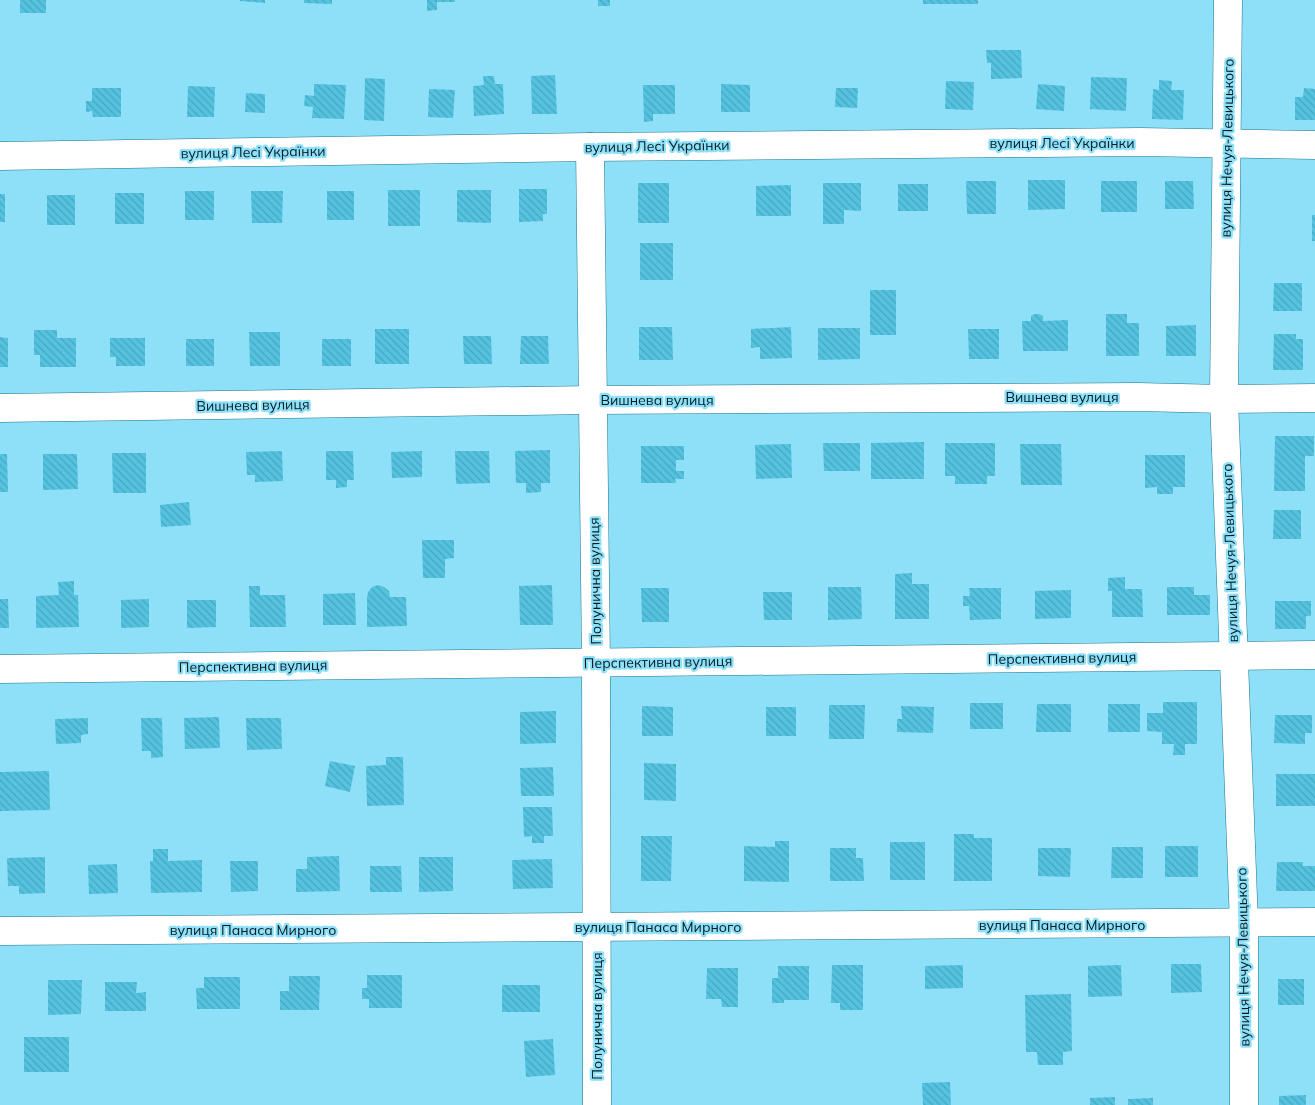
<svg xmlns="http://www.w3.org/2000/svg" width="1315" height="1105" viewBox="0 0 1315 1105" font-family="Mulish,sans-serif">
	<defs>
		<pattern id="building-back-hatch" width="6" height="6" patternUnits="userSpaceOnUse" patternTransform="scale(1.25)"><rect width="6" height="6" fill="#55c3e0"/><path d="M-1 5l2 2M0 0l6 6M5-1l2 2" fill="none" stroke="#48a7c0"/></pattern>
	</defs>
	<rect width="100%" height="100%" fill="#8ee0f8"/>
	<g fill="url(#building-back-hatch)">
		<rect x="20" y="0" width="26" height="13"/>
		<polygon points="240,0 265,0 265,3 240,1"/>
		<polygon points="304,0 332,0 332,4 304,3"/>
		<polygon points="427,0 455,0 455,2 437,2 437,10 427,11"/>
		<rect x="598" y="0" width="12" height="6"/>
		<rect x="923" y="0" width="55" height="4"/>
		<polygon points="986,50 1021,50 1022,78 991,79 991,63 987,63"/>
		<polygon points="555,75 557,114 532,114 531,76"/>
		<polygon points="483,76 494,76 495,84 503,84 504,114 474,116 473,86 484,85"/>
		<polygon points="1091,77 1127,78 1126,111 1090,109"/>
		<polygon points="365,78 385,79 384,121 364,120"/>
		<polygon points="1159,80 1172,81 1171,90 1184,90 1183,120 1152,119 1153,89 1159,90"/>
		<polygon points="946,81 974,82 973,110 945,109"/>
		<polygon points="314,84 346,85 344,119 312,118 313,107 304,106 305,95 314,96"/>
		<polygon points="721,84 750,85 750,112 721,112"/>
		<polygon points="1038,84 1065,86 1064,111 1036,109"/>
		<polygon points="643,85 675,85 675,114 653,114 653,121 644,122"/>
		<polygon points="188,86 215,87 214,117 187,117"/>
		<polygon points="92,88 121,88 121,117 93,117 92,111 86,112 86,101 92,101"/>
		<polygon points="836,88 858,88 857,108 835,107"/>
		<polygon points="1304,88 1315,89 1315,120 1295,120 1295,97 1303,97"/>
		<polygon points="429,89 455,90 453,118 428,117"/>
		<polygon points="246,93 265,94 265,113 245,112"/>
		<polygon points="1028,180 1065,180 1065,209 1028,210"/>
		<polygon points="966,181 996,181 996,214 967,214"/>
		<rect x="1101" y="181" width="36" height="31"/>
		<polygon points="1165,181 1193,181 1194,209 1165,209"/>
		<rect x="638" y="183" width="31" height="40"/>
		<polygon points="823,183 861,183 861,211 844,210 844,224 823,224"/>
		<rect x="898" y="184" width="30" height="27"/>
		<polygon points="791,185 791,216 756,216 756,186"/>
		<polygon points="519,189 547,189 547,214 543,214 543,221 519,222"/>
		<rect x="388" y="190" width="32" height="36"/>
		<polygon points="457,190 491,190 491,223 457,222"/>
		<rect x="185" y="191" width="29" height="29"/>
		<polygon points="251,191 283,191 282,223 252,223"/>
		<rect x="327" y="191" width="27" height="29"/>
		<rect x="115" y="193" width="29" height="31"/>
		<rect x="0" y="194" width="5" height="28"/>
		<rect x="47" y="195" width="28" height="30"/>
		<rect x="1312" y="215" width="3" height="26"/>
		<rect x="640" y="243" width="33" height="37"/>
		<polygon points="1274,283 1302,283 1302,311 1273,311"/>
		<rect x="870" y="290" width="26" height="45"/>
		<polygon points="1035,314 1039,314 1043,316 1043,321 1068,320 1068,351 1023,351 1022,321 1031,321 1031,316"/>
		<polygon points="1106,314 1127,314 1127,323 1139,323 1139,356 1106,356"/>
		<polygon points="1196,325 1196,356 1166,356 1166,326"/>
		<polygon points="639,327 672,327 673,360 639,360"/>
		<polygon points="791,327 792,358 760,359 760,347 751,348 751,329"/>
		<polygon points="818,328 860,328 860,359 818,360"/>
		<rect x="375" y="329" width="34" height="35"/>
		<polygon points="968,329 999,329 999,359 969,359"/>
		<polygon points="34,330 57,330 57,338 76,338 76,367 40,367 40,355 34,355"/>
		<polygon points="249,332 280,332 280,366 250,366"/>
		<polygon points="1274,334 1296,334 1296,339 1303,339 1303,370 1273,370"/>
		<polygon points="463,336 491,336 492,364 464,364"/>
		<polygon points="521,336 548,336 549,364 520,364"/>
		<polygon points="0,337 8,338 8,367 0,367"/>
		<polygon points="110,338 145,338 145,366 116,366 116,357 110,357"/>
		<rect x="186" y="339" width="28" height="27"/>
		<rect x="322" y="339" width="29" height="27"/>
		<polygon points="1275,436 1314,436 1314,456 1305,456 1305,491 1274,491"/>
		<polygon points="924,442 924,479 871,479 871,443"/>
		<polygon points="823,443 860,443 860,471 824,471"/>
		<polygon points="945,443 995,443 995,476 987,476 987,484 955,484 955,476 945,476"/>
		<polygon points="791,444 792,478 756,479 755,445"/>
		<polygon points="1020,444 1061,444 1062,485 1021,485"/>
		<polygon points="641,446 684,446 684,460 676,460 676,471 684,471 684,479 675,479 676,483 641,483"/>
		<polygon points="550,450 550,483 541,483 541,492 526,493 526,483 516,483 515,451"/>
		<polygon points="282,451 283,481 255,482 255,475 247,475 246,452"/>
		<polygon points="326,451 353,451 354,480 347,480 347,487 336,488 336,480 326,480"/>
		<polygon points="422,451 422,477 392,478 391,452"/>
		<polygon points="455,451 489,451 490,483 456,484"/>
		<polygon points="112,453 146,453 146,493 113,493"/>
		<polygon points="0,454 7,454 8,492 0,492"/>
		<polygon points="43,454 77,454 78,489 43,490"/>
		<polygon points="1145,455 1185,455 1185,487 1173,487 1173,494 1157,494 1157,487 1145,488"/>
		<polygon points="189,502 191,525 161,527 160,505"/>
		<polygon points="1274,510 1301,510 1301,539 1273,539"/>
		<polygon points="422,540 454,540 454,558 445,559 445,578 423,578"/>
		<polygon points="912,573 912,584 929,584 929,619 895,619 895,574"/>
		<polygon points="1125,577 1125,589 1142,589 1143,617 1112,617 1112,591 1108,591 1108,578"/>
		<polygon points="74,581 74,595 78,595 79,627 36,628 36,596 59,595 58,582"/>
		<polygon points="378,585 384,587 389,591 390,597 406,597 407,626 367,627 367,598 368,592 372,587"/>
		<polygon points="552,585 553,625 520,625 519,586"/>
		<polygon points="249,586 260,586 260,595 285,595 286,627 250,627"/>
		<polygon points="828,587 861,587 862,619 828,620"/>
		<polygon points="1167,587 1194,587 1194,595 1210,595 1210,615 1167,615"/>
		<polygon points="641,588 669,588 669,622 642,622"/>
		<polygon points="969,588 1001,588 1001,619 970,620 969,606 963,606 963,596 970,596"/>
		<polygon points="1071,590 1071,618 1035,619 1035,591"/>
		<polygon points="763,592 792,592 792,620 764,620"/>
		<polygon points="355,593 356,625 323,625 323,594"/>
		<polygon points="0,599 8,599 9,628 0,628"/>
		<polygon points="149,599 149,627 121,628 121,600"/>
		<polygon points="187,600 216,600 216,627 187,628"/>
		<polygon points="1275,601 1311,601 1311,616 1306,616 1306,629 1275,629"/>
		<polygon points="1163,702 1197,702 1197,744 1185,744 1185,755 1173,755 1174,744 1162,744 1162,732 1147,731 1147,713 1163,713"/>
		<rect x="970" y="703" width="33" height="26"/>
		<polygon points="1037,704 1071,704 1071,732 1036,732"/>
		<rect x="1108" y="704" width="32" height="28"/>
		<polygon points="829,705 865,705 864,739 829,739"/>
		<polygon points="642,706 673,707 673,736 642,736"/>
		<polygon points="901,706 934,707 933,733 897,732 897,719 902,719"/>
		<rect x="766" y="707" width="30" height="29"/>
		<polygon points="556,711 556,743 520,744 520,712"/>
		<polygon points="1275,715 1312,715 1312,733 1305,733 1305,744 1274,743"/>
		<polygon points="219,717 220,748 185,749 184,718"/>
		<polygon points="88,718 88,734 81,735 81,743 56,744 55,719"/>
		<polygon points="141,718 162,718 163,757 151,758 151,751 142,751"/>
		<polygon points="246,718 281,718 282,749 247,750"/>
		<polygon points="386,757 403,757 404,805 367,806 366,766 386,765"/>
		<polygon points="330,761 355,766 350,792 325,786"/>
		<polygon points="644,763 676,764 676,801 644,800"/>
		<polygon points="553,767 554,796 521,796 520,768"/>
		<polygon points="49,771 50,810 0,811 0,772"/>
		<rect x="1276" y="774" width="39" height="32"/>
		<polygon points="523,807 552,807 553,836 544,836 544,843 532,843 532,836 524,837"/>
		<polygon points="954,834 974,834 974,838 992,838 992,881 954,881"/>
		<polygon points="641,836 672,836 671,881 641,881"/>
		<polygon points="775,841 789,841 789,882 744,881 744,846 775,847"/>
		<rect x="890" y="842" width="35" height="38"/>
		<rect x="1165" y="846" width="33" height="31"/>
		<polygon points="1112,847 1143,847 1143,878 1111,878"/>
		<polygon points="830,848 856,848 856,858 863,858 864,881 830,881"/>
		<polygon points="1038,848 1071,848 1070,877 1038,876"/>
		<polygon points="153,849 168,849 168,861 202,860 202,892 151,893 150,861 153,861"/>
		<polygon points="339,856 340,891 296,892 296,869 307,869 307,857"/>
		<polygon points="45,857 45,893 19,894 19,886 8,886 7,858"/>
		<polygon points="419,857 453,857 453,891 419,892"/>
		<polygon points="552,859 553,888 513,889 512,860"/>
		<polygon points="230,861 258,861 258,891 231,892"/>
		<polygon points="1277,862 1303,862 1303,866 1315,866 1315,891 1276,891"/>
		<polygon points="117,864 118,893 89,894 88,865"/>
		<polygon points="370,866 401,866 402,892 370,892"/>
		<polygon points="1171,964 1201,964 1202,992 1171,993"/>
		<polygon points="832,965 863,965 863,1010 840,1010 840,1003 831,1003"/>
		<polygon points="963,965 963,988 925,989 925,966"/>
		<polygon points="1121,965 1122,996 1088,997 1088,966"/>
		<polygon points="778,966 809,966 809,1000 784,1000 784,1003 772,1003 772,978 778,978"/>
		<polygon points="707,968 738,968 738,1007 722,1007 721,999 706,999"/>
		<polygon points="367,975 402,975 402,1008 369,1008 369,999 362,999 362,988 367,988"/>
		<polygon points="289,976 320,976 319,1010 280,1010 280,991 289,991"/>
		<polygon points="204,977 240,977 240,1009 197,1009 196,988 204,988"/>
		<rect x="1278" y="979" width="26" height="26"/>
		<polygon points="48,980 82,980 81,1014 48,1015"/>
		<polygon points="105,982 137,982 136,993 146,992 146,1011 105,1011"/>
		<rect x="502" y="985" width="38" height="27"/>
		<polygon points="1071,994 1072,1051 1063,1052 1063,1065 1038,1065 1037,1052 1026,1052 1025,995"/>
		<rect x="24" y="1037" width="45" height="35"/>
		<polygon points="553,1039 555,1075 526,1077 524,1041"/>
		<polygon points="950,1082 951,1105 923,1105 922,1083"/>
		<polygon points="1306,1095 1306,1105 1279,1105 1279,1096"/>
		<polygon points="1115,1097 1115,1105 1090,1105 1090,1098"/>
		<polygon points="1153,1098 1153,1105 1128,1105 1128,1099"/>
	</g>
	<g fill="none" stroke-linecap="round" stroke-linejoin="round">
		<defs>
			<g id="minor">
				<polyline points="1228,0 1224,399 1244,924 1244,1105"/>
				<polyline points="590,147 596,663 597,1105"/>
				<polyline points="0,156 590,147 1140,142 1315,145"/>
				<polyline points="0,408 593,400 1138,397 1224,399 1315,398"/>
				<polyline points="0,669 1315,655"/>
				<polyline points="0,931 1315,922"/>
			</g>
		</defs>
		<use href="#minor" stroke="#1b758b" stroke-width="29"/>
		<use href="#minor" stroke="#fff" stroke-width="28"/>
	</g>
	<g text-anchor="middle" stroke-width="4.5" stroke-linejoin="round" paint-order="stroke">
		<g font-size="14" fill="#041b22" stroke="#8ee0f8">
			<text x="1062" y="148">вулиця Лесі Українки</text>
			<text transform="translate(657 146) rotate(-1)" y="5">вулиця Лесі Українки</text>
			<text transform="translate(1227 148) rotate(-89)" y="5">вулиця Нечуя-Левицького</text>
			<text transform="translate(253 152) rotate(-1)" y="5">вулиця Лесі Українки</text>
			<text x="1062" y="402">Вишнева вулиця</text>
			<text x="657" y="405">Вишнева вулиця</text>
			<text transform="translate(253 405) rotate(-1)" y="5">Вишнева вулиця</text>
			<text transform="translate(1230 553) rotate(-92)" y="5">вулиця Нечуя-Левицького</text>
			<text transform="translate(595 581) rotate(-91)" y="5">Полунична вулиця</text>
			<text transform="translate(1062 658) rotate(-1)" y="5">Перспективна вулиця</text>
			<text transform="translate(658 662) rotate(-1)" y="5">Перспективна вулиця</text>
			<text transform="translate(253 666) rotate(-1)" y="5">Перспективна вулиця</text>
			<text x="1062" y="930">вулиця Панаса Мирного</text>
			<text x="658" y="932">вулиця Панаса Мирного</text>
			<text x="253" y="935">вулиця Панаса Мирного</text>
			<text transform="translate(1243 957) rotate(-91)" y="5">вулиця Нечуя-Левицького</text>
			<text transform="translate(597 1016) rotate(-90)" y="5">Полунична вулиця</text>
		</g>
	</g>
</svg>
